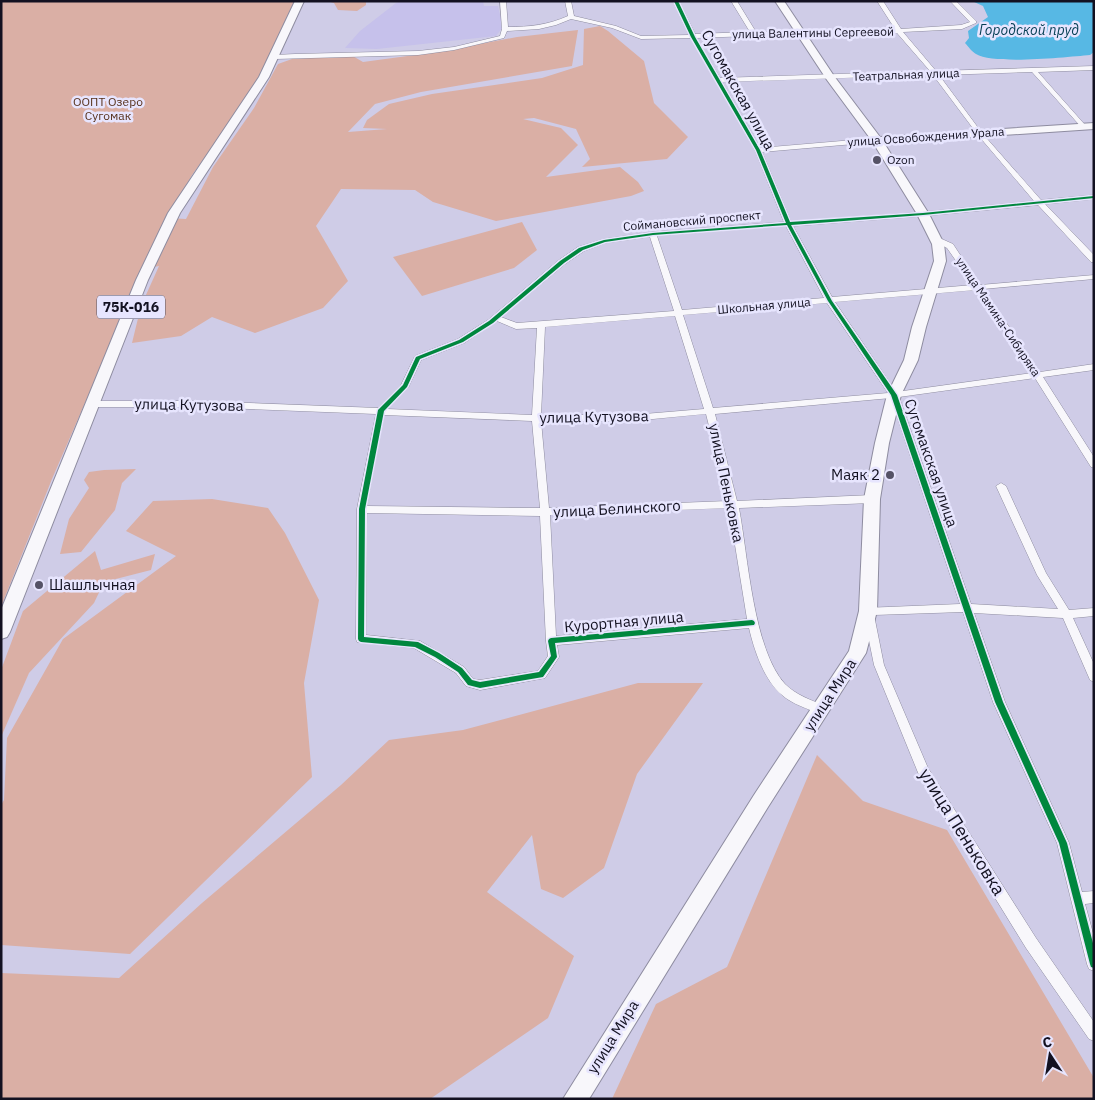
<svg xmlns="http://www.w3.org/2000/svg" width="1095" height="1100" viewBox="0 0 1095 1100" font-family="'IBM Plex Sans',sans-serif">
	<rect width="100%" height="100%" fill="#cfcce7"/>
	<polygon fill="#c6c1eb" points="401,1 483,1 484,6 498,6 503,27 496,36 377,49 345,48 360,31 396,3"/>
	<g fill="#daafa5">
		<polygon points="1,1 297,1 271,57 241,107 192,175 168,218 186,219 213,167 254,108 278,64 292,59 351,55 363,62 437,52 517,37 578,30 572,66 421,92 375,104 348,132 387,129 363,128 367,120 389,104 432,94 542,78 583,65 584,29 600,26 608,31 644,61 654,103 688,137 667,159 582,167 590,159 576,129 534,118 523,119 561,128 578,145 546,177 620,167 638,182 644,191 631,196 496,221 433,202 415,190 341,189 316,226 348,281 323,308 255,333 212,317 181,336 132,343 141,306 159,266 143,269 52,479 1,607"/>
		<polygon points="327,1 366,1 366,5 357,11 338,10 334,3"/>
		<polygon points="522,222 537,250 514,268 422,296 393,257"/>
		<polygon points="136,469 122,483 115,510 81,552 60,554 69,519 89,488 84,480 89,472 104,470"/>
		<polygon points="212,499 268,508 285,533 319,600 304,683 312,777 130,954 1,945 1,805 4,800 7,738 63,639 176,556 126,531 153,501"/>
		<polygon points="95,551 101,570 155,554 151,570 104,582 94,603 29,673 1,737 1,670 23,611"/>
		<polygon points="638,683 703,683 637,774 604,868 563,898 541,889 532,835 487,892 574,956 548,1018 430,1099 1,1099 1,973 119,978 202,903 341,785 389,740 463,730"/>
		<polygon points="817,755 863,801 947,830 1094,1078 1094,1099 612,1099 656,1004 727,967"/>
	</g>
	<path fill="#57b8e4" d="M972,1H1094V52L1090,55C1067,57 994,65 976,54C972,52 968,46 965,43L969,38L968,31L988,17L983,6Z"/>
	<g fill="none" stroke-linecap="round" stroke-linejoin="round">
		<defs>
			<path id="street" d="M500,1H506L508,27C529,27 548,25 568,16L565,1H571L574,16L616,26L641,36L689,35L673,1H679L695,34L750,32L731,1H737L756,32L895,29L877,1H883L901,29L961,25L970,22L950,1H956L976,21V23L962,29L903,32L936,71L1094,66V70L1038,72L1086,126L1087,127L1084,129L1082,128L1032,72L939,75L982,133L1041,200L1094,195V199L1045,204L1094,255V262H1091L1038,205L923,216L793,226L832,297L973,285L947,248L932,240L931,238L935,236L953,244L980,285L1094,275V279L983,289L1040,372L1094,364V370L1043,377L1094,457V468L1091,467L1035,378L899,397L971,604L1058,609L1037,575L996,486L1001,483L1006,486L1046,573L1069,610L1094,608V616L1073,618L1094,664V682L1090,680L1063,618L974,613L1005,702L1069,843L1082,892L1094,891V903L1085,904L1094,937V971L1089,969L1087,964L1057,843L993,702L963,612L874,615L884,665L928,768L1036,938L1094,1022V1041L1089,1039L1026,948L919,775L874,665L863,611L864,608L960,604L891,398L715,414L737,501L872,495L877,499L872,503L739,508C748,555 753,649 785,684C796,695 811,700 825,706L827,709L825,712L821,714C808,709 792,704 782,695C764,680 754,650 749,628L557,645L559,657L545,678L480,690L466,686L456,673L414,648L357,642L356,639L357,509L376,414L198,407H91L87,404L91,401H198L378,408L401,385L415,356L458,339L488,320L559,260L578,247L604,239L653,232L784,222L755,150L691,38L641,39L612,28L571,19L556,25L539,29L507,31L504,38L454,50L418,55L275,59L272,57L275,55L295,54L418,51L454,47L500,36L502,29ZM897,33L930,71L720,78L696,38L801,34ZM933,75L978,135L1034,201L923,212L791,222L762,152L877,142L880,140L877,138L760,148L722,82ZM786,226L824,298L682,310L657,236ZM650,237L674,311L517,323L501,317L565,264L584,251L605,243ZM976,290L1032,373L896,392L835,302ZM827,303L888,393L713,408L683,315ZM675,316L704,409L632,415H541L545,327ZM497,321L516,329L537,328L532,415L387,409L408,388L421,360L464,343ZM706,414L728,501L549,508L541,421H632ZM384,415L532,421L540,508L367,506ZM729,508L747,619L556,636L550,515ZM367,513L540,516L546,641L548,656L538,671L480,680L473,679L464,667L420,641L366,635Z"/>
			<g id="primary">
				<polygon points="295,1 304,1 269,77 180,213 148,280 10,632 7,637 1,639 1,610 136,280 168,213 259,77"/>
				<polygon points="775,1 784,1 834,76 880,137 1094,123 1094,129 884,143 929,214 944,244 946,261 926,327 918,360 901,395 889,443 880,499 877,611 866,653 768,807 589,1099 563,1099 754,795 849,651 859,611 864,499 875,443 887,395 904,360 912,327 934,261 932,244 917,214 872,141 827,80"/>
			</g>
		</defs>
		<use href="#street" stroke="#8e8ca0" stroke-width="1"/>
		<use href="#primary" stroke="#8e8ca0" stroke-width="2"/>
		<use href="#street" fill="#f8f7fb" fill-rule="evenodd"/>
		<use href="#primary" fill="#f8f7fb" fill-rule="evenodd"/>
		<defs>
			<polygon id="cycleway" points="674,1 678,1 695,37 760,150 790,222 923,213 1094,196 1094,198 923,215 791,225 832,301 897,395 1003,702 1067,843 1094,947 1094,968 1091,967 1090,964 1059,843 995,702 891,395 828,301 787,225 653,235 605,242 583,250 564,263 493,323 463,342 420,359 407,387 384,411 365,509 364,637 418,642 439,653 462,668 472,680 480,682 539,672 551,656 548,641 549,639 551,638 752,620 754,621 755,623 754,625 555,643 557,657 543,677 480,688 468,685 458,672 435,657 415,647 361,642 359,641 358,639 359,509 378,410 403,385 416,357 459,340 489,321 560,261 579,248 604,240 653,233 786,223 756,150 691,37"/>
		</defs>
		<use href="#cycleway" stroke="#e7e5fe" stroke-width="3"/>
		<use href="#cycleway" fill="#00873e" fill-rule="evenodd"/>
	</g>
	<g fill="#555266" stroke="#e7e5fe" stroke-width="2">
		<circle cx="877" cy="160" r="5"/>
		<circle cx="890" cy="475" r="5"/>
		<circle cx="39" cy="585" r="5"/>
	</g>
	<g text-anchor="middle" stroke-width="5" stroke-linejoin="round" paint-order="stroke">
		<g font-size="12" fill="#131121" stroke="#e7e5fe">
			<text transform="translate(813 33) rotate(-1)" y="4">улица Валентины Сергеевой</text>
			<text transform="translate(906 75) rotate(-2)" y="4">Театральная улица</text>
			<text transform="translate(926 137) rotate(-4)" y="4">улица Освобождения Урала</text>
			<text transform="translate(692 221) rotate(-5)" y="4">Соймановский проспект</text>
			<text transform="translate(764 306) rotate(-5)" y="4">Школьная улица</text>
			<text transform="translate(998 317) rotate(56)" y="4">улица Мамина-Сибиряка</text>
		</g>
		<g font-size="12" fill="#552f19" stroke="#e7e5fe">
			<text x="108" y="106">ООПТ Озеро<tspan x="108" dy="14">Сугомак</tspan></text>
		</g>
		<g font-size="12" fill="#131121" stroke="#e7e5fe" text-anchor="start">
			<text x="887" y="164">Ozon</text>
		</g>
		<g font-size="14" font-style="italic" fill="#053f54" stroke="#e7e5fe">
			<text x="1029" y="35">Городской пруд</text>
		</g>
		<rect fill="#e7e5fe" stroke="#535163" stroke-width="1" x="97" y="295.5" width="68" height="23" rx="4"/>
		<g font-size="14" font-weight="bold" fill="#131121">
			<text x="131" y="312">75К-016</text>
		</g>
		<g font-size="15" fill="#131121" stroke="#e7e5fe">
			<text transform="translate(738 90) rotate(61)" y="5">Сугомакская улица</text>
			<text transform="translate(189 405) rotate(1)" y="5">улица Кутузова</text>
			<text transform="translate(594 417) rotate(-1)" y="5">улица Кутузова</text>
			<text transform="translate(931 463) rotate(71)" y="5">Сугомакская улица</text>
			<text transform="translate(726 483) rotate(78)" y="5">улица Пеньковка</text>
			<text transform="translate(617 509) rotate(-3)" y="5">улица Белинского</text>
			<text transform="translate(624 622) rotate(-5)" y="5">Курортная улица</text>
			<text transform="translate(830 695) rotate(-57)" y="5">улица Мира</text>
			<text transform="translate(613 1037) rotate(-58)" y="5">улица Мира</text>
		</g>
		<g font-size="15" fill="#131121" stroke="#e7e5fe" text-anchor="end">
			<text x="880" y="480">Маяк 2</text>
			<text x="49" y="590" text-anchor="start">Шашлычная</text>
		</g>
		<g font-size="18" fill="#131121" stroke="#e7e5fe">
			<text transform="translate(962 832) rotate(58)" y="6">улица Пеньковка</text>
		</g>
	</g>
	<rect width="1095" height="1100" fill="none" stroke="#131121" stroke-width="5"/>
	<g transform="translate(1050 1055) rotate(348)" stroke="#e7e5fe" stroke-width="4" paint-order="stroke">
	<path d="M0-4L9 19L0 12L-9 19Z" fill="#131121"/>
	<text y="-8" font-size="14" font-weight="bold" text-anchor="middle" fill="#131121">С</text>
	</g>
</svg>
